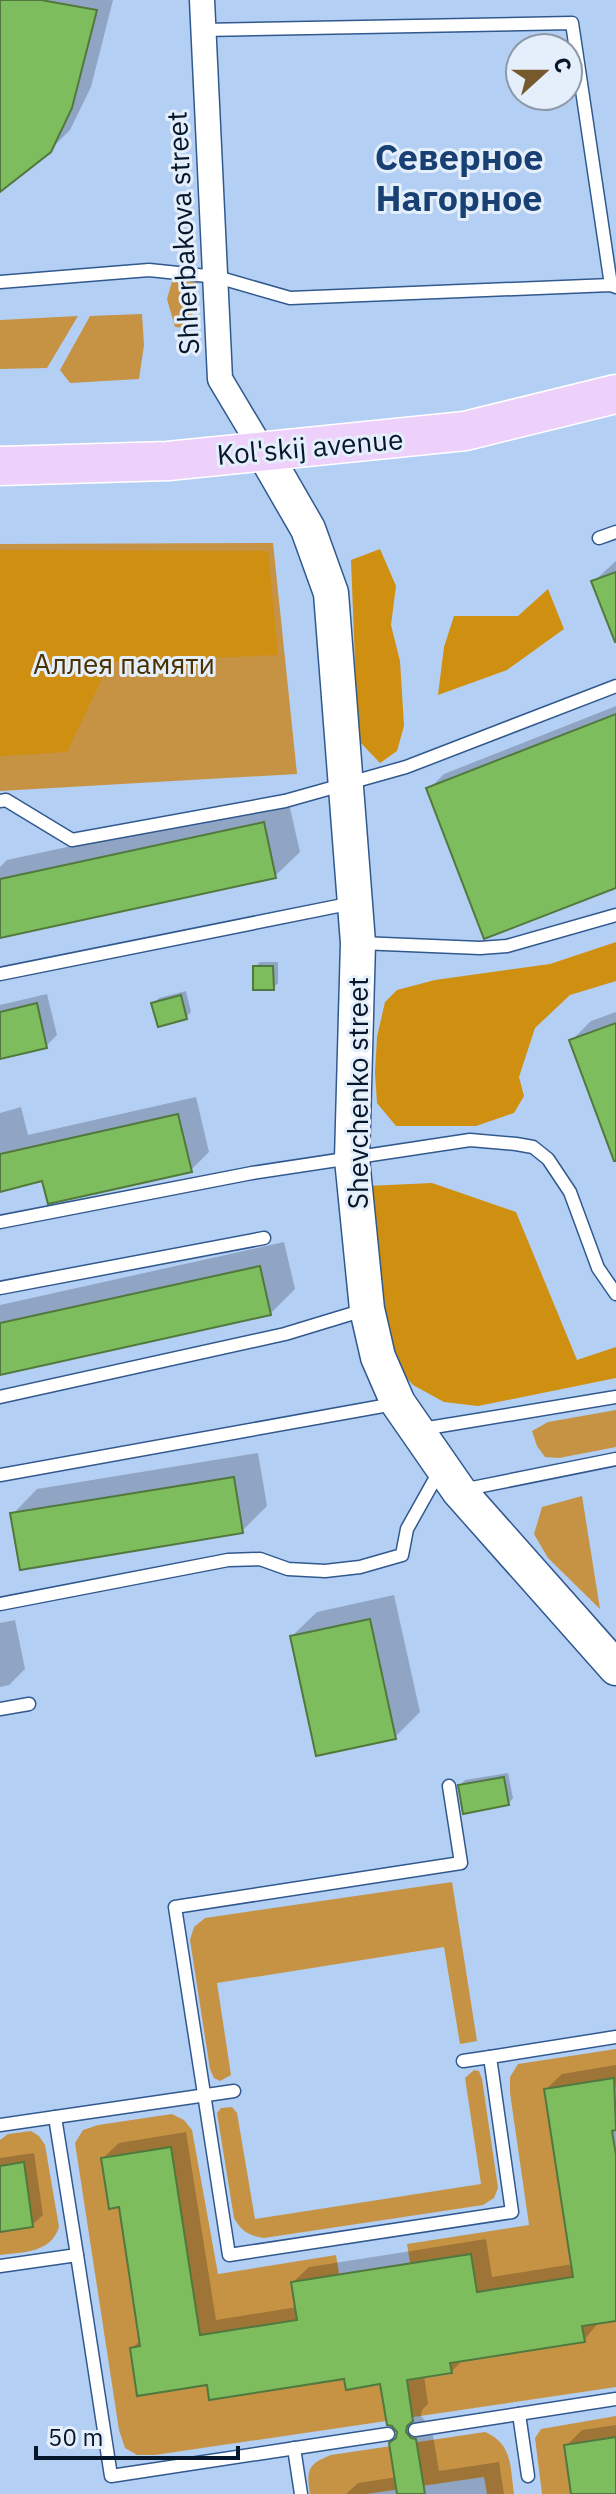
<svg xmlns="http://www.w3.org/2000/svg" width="616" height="2494" viewBox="0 0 616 2494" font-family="'IBM Plex Sans',sans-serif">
	<rect width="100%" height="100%" fill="#b4cff4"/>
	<g fill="#c69345">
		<polygon points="173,278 198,283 192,317 185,328 175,327 167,299"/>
		<polygon points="142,314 144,345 139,379 70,383 60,370 90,316"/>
		<polygon points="78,316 47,368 0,369 0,320"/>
		<polygon points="273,543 297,774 0,791 0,544"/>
		<polygon points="616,1410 616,1447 559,1458 545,1457 537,1446 532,1431 548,1422"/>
		<polygon points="582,1496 600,1609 548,1558 534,1534 542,1507"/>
		<polygon points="452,1882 477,2041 460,2044 444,1947 217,1983 231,2075 220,2081 214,2078 210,2069 190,1940 194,1927 205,1918"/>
		<polygon points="616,2049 616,2090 614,2078 544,2089 573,2277 477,2292 471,2254 410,2263 407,2244 529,2225 510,2093 510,2077 518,2064"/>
		<path d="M474,2070L479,2071L482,2079L498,2188L494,2198L483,2205L264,2238C248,2235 242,2232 234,2218L217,2113L221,2108L232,2107L237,2113L255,2219L481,2184L465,2078Z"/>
		<polygon points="172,2114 184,2120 192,2130 218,2274 336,2255 339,2274 291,2282 297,2320 200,2335 171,2147 101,2158 109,2208 119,2207 140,2346 130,2348 207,2385 210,2400 344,2379 346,2390 451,2374 450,2363 585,2341 582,2326 616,2321 616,2387 155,2455 137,2455 125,2448 119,2430 75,2143 83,2130 98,2125"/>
		<path d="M31,2131L39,2136L45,2145L59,2227C51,2253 23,2252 0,2255V2232L33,2227L24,2163L0,2166V2140L8,2134Z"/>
		<polygon points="616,2416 616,2437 571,2494 542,2494 535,2438 541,2429"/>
		<path d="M485,2432C513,2444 510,2467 514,2494H487L484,2477L366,2494H310C306,2470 308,2464 331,2455Z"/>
	</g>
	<g fill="#cf8f11">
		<polygon points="380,549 396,586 391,625 400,661 404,726 397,751 380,763 358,740 351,560"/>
		<polygon points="0,550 268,551 278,655 110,662 67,752 0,756"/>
		<polygon points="548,589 564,629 507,670 438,695 444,647 454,616 518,616"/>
		<polygon points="616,942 616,981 570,995 535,1028 519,1077 524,1096 514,1113 476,1126 396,1126 377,1103 375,1073 377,1037 385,1002 397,990 435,980 550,964"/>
		<polygon points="432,1183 516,1212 577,1360 616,1347 616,1378 478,1406 444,1402 413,1385 390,1359 367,1186"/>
	</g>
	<g fill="#0003">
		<polygon points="0,0 113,0 91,87 70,130 49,151 0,186"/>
		<polygon points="616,561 616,640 593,582"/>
		<polygon points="616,706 616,886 429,789 444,774"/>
		<polygon points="288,799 300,852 275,876 0,936 0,867 7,860"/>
		<polygon points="260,962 278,962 278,983 273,988 255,967"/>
		<polygon points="186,991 191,1012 186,1017 154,1003 159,998"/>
		<polygon points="47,994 57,1035 46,1046 0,1057 0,1005"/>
		<polygon points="616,1012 616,1162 571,1041 591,1021"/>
		<polygon points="196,1097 209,1152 191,1170 44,1178 0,1190 0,1113 21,1107 28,1135"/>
		<polygon points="284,1242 295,1289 270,1314 0,1373 0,1305"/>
		<polygon points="258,1453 267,1506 242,1531 13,1514 37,1489"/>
		<polygon points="394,1595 420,1712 395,1737 292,1636 317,1612"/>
		<polygon points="15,1620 25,1669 9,1685 0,1687 0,1623"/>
		<polygon points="508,1773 513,1798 508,1804 460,1785 465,1780"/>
		<polygon points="616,2065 616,2319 599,2322 584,2340 464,2359 451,2372 424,2376 428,2404 422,2410 421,2416 427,2423 431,2424 439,2471 499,2462 504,2494 346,2494 358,2483 397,2477 399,2431 382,2382 346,2377 209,2383 132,2348 141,2340 120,2205 103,2158 119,2143 186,2132 216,2320 297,2307 293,2282 309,2267 392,2254 486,2239 492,2277 573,2264 546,2089 562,2074"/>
		<polygon points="34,2153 43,2215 32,2225 0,2230 0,2158"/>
		<polygon points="616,2425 616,2494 574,2494 566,2446 582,2430"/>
	</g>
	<g fill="#7ebd5e" stroke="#51793d" stroke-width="2">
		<polygon points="0,0 41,0 97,10 72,108 51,152 0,192"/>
		<polygon points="616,572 616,642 615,642 591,581"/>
		<polygon points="616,714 616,888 484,939 426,788"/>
		<polygon points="264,822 276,878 0,938 0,879"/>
		<polygon points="253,966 273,966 274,990 253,990"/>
		<polygon points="181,995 187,1019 158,1027 151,1003"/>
		<polygon points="37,1003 47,1048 0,1059 0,1012"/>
		<polygon points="616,1023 616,1161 614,1161 569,1040"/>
		<polygon points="178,1114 192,1172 48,1204 42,1181 0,1192 0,1154"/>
		<polygon points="260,1266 271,1315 0,1375 0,1323"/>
		<polygon points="234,1477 243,1533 20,1570 10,1513"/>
		<polygon points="370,1619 396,1739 316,1756 290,1636"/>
		<polygon points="504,1777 509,1805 463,1814 458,1785"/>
		<polygon points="614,2078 616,2130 612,2131 616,2155 616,2321 582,2326 585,2342 450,2363 452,2373 407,2380 413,2421 407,2426 406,2432 411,2438 416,2439 425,2494 397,2494 389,2443 396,2438 397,2432 392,2426 387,2425 380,2384 346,2390 344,2379 209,2400 207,2385 137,2396 130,2348 140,2346 119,2207 109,2209 101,2158 171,2147 200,2335 297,2320 291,2282 374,2269 471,2254 477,2292 573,2277 544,2089"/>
		<polygon points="24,2162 33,2227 0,2232 0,2166"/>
		<polygon points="616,2437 616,2494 571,2494 564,2445"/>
	</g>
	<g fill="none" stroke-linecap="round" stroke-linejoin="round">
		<defs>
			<g id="lane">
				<polyline points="203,30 572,23 611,285"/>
				<polyline points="0,282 149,270 217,277 290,298 611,285 616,287"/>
				<polyline points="599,538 616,532"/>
				<polyline points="0,801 6,800 72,840 285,801 406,767 616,686"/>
				<polyline points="360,943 480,948 507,946 616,915"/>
				<polyline points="0,974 353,903"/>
				<polyline points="0,1222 252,1173 470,1140 516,1144 533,1147 548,1159 570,1192 598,1268 616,1294"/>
				<polyline points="0,1288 264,1238"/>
				<polyline points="0,1397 285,1334 364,1310"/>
				<polyline points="422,1429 616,1397"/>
				<polyline points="0,1475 394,1404"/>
				<polyline points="462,1490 616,1459"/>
				<polyline points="0,1604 228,1560 260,1559 288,1569 325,1571 360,1567 402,1555 407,1529 440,1470"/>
				<polyline points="0,1709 29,1704"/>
				<polyline points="449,1786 461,1863 175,1907 229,2255 512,2212 490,2057 616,2037"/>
				<polyline points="463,2061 490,2057"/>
				<polyline points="0,2125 234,2091"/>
				<polyline points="77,2255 111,2476 388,2434"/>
				<polyline points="0,2266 77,2255 55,2117"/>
				<polyline points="519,2414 528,2476"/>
				<polyline points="415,2430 616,2399"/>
				<polyline points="294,2448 301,2494"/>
			</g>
			<polyline id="street" points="202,0 220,379 263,451"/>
			<polyline id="secondary" points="263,451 308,529 331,593 358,943 352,1159 367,1309 378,1357 398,1403 459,1491 616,1668"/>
			<polyline id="primary" points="0,466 168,461 465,431 616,394"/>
		</defs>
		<use href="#lane" stroke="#31598e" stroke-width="15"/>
		<use href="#street" stroke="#31598e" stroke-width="27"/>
		<use href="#secondary" stroke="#31598e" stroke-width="37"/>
		<use href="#primary" stroke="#fff" stroke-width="41"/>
		<use href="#lane" stroke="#fff" stroke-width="12"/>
		<use href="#street" stroke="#fff" stroke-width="24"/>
		<use href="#secondary" stroke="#fff" stroke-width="34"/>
		<use href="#primary" stroke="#eed1fa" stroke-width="38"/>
	</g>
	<g text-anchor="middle" stroke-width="6" stroke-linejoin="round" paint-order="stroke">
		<g font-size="28" fill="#06172c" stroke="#e5effb">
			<text transform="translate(183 233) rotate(-93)" y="10">Shherbakova street</text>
			<text transform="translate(310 447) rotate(-5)" y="10">Kol'skij avenue</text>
			<text transform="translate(358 1093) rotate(-90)" y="10">Shevchenko street</text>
		</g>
		<g font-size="28" fill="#4b3102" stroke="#e5effb">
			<text x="124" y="674">Аллея памяти</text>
		</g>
		<g font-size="36" font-weight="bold" fill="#184073" stroke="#e5effb">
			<text x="459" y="170">Северное<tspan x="459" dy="41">Нагорное</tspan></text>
		</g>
	</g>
	<g transform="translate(544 72) rotate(69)"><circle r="38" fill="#e5effb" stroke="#8c99a8" stroke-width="2"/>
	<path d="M0-6L14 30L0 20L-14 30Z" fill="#76592d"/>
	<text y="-12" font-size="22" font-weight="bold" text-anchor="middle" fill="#06172c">С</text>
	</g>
	<path d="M36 2446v12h202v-12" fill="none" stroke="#06172c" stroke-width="4"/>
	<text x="48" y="2446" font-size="24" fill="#06172c" stroke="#e5effb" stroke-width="6" paint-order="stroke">50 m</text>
</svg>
